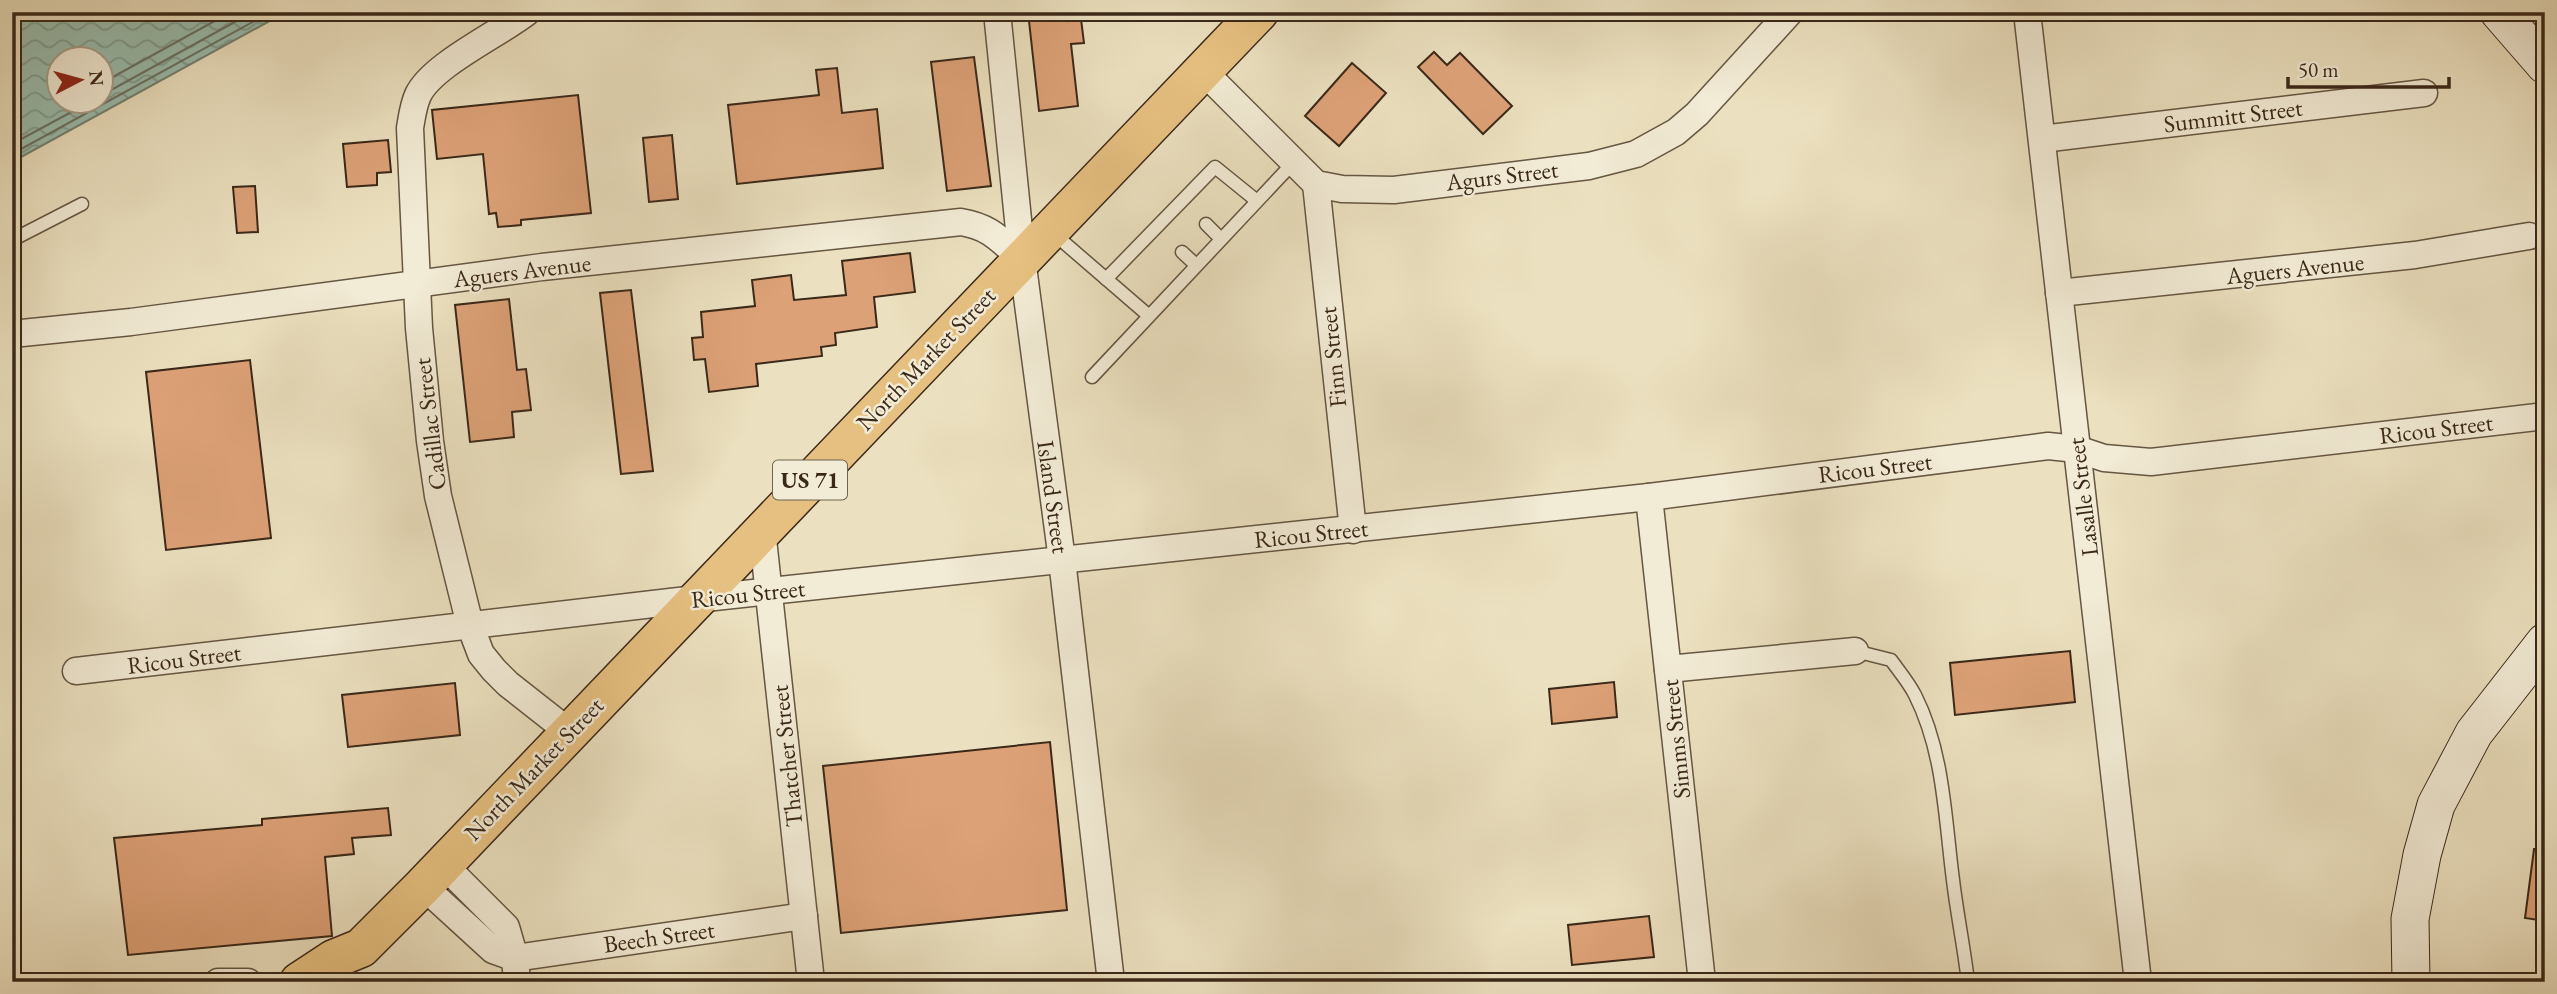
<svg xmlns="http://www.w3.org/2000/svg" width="2557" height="994" viewBox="0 0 2557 994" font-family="'EB Garamond',serif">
	<defs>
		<pattern id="water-waves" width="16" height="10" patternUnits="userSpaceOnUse" patternTransform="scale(1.75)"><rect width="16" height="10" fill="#99bdae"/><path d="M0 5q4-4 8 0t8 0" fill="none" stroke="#7e9a8d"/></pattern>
	</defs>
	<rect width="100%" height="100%" fill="#ebe0bf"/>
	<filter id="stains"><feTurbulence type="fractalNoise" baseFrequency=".00286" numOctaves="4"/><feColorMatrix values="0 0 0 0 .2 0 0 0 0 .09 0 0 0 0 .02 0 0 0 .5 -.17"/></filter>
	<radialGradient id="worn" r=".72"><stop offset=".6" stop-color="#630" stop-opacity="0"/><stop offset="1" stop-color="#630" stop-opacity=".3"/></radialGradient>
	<path fill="url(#water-waves)" stroke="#738172" stroke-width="2" fill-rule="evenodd" d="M12,12H286L12,162ZM60,60H102V102H60Z"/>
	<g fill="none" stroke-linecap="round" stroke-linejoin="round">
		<g stroke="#6a7264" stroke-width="2">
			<polyline points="102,83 231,12"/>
			<polyline points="102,95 253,12"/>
			<polyline points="12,144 90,102"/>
			<polyline points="12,154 271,12"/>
		</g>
	</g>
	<g fill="#dda177" stroke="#3a2819" stroke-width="2">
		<polygon points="1028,12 1067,12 1068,21 1081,19 1084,43 1071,44 1078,106 1039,111"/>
		<polygon points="1434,52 1447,65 1460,53 1512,106 1483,134 1418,67"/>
		<polygon points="974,57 991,186 947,191 931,62"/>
		<polygon points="1352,63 1386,93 1339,146 1305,116"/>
		<polygon points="837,68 842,113 877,109 883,168 737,184 728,105 819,95 816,70"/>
		<polygon points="578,95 591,213 521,220 521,225 498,227 496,213 489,214 483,154 437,159 432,110"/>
		<polygon points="672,135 678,199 649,202 643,138"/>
		<polygon points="388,140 391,172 377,173 377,185 347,187 343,144"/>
		<polygon points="255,186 258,232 237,233 233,187"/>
		<polygon points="910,253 915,292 874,297 877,327 835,333 836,345 821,347 822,356 756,364 758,386 709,392 705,359 694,360 692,338 703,337 701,312 755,306 752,280 791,275 794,300 846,295 842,261"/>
		<polygon points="631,290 653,471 621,474 600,293"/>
		<polygon points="509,299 517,370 526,369 531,410 512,412 514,437 470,442 455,305"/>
		<polygon points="250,360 271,538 166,550 146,372"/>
		<polygon points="2070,651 2075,702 1955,715 1950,663"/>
		<polygon points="1614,682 1617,717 1552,724 1549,689"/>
		<polygon points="455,683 460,735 348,747 342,695"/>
		<polygon points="1050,742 1067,910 841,933 823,766"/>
		<polygon points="388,808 391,835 352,838 354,854 325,857 332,936 128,955 114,838 262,825 262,819"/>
		<polygon points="2534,849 2545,850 2545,921 2525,918"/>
		<polygon points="1649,916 1654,957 1572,965 1568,925"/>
	</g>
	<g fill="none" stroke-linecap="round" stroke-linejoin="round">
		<defs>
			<g id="lane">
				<polyline points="1206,224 1221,239"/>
				<polyline points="1053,233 1148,315"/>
				<polyline points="12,240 82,204"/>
				<polyline points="1182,252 1196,265"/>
				<polyline points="1106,279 1215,167 1257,201"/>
				<polyline points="1092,377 1294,162"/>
				<path d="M1855,651L1891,660C1899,671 1909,683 1915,695C1944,752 1945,819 1953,880C1957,914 1964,947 1968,982"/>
			</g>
			<g id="street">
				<path d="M527,12C499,34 432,65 418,95C413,106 412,117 410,128L419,328L430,441L438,496L470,625L481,654L494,670L508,684L569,732"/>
				<polyline points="997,12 1022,259 1062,560 1111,982"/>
				<polyline points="2027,12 2138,982"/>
				<polyline points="1203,71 1316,184 1342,189 1394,190 1589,166 1636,154 1676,132 1697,114 1790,12"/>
				<polyline points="2042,139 2424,93"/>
				<polyline points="1316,184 1353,530"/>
				<polyline points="2059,293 2415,255 2529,236"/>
				<path d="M12,334L131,322L542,267L961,222C991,227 1000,240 1022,259"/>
				<polyline points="1649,497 1702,982"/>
				<polyline points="762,530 811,982"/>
				<polyline points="1668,669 1855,651"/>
				<polyline points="76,671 696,599 1649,497 2048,446 2077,449 2104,458 2151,462 2545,416"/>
				<polyline points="443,864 506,927 515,958 517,982"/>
				<polyline points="423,886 493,950 515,958"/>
				<polyline points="515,958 804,916"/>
				<polyline points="218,982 248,982"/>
			</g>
			<g id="secondary">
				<polyline points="2499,12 2545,65"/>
				<polyline points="2411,982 2410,919 2422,855 2436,805 2474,733 2545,642"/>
			</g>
			<polyline id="primary" points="299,982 334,959 361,948 423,886 1259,12"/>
		</defs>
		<use href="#lane" stroke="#665642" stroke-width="15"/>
		<use href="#street" stroke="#665642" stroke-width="29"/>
		<use href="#secondary" stroke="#3a2819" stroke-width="39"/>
		<use href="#primary" stroke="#3a2819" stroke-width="41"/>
		<use href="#lane" stroke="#f2ebd5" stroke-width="12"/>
		<use href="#street" stroke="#f2ebd5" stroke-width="26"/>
		<use href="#secondary" stroke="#f2ebd5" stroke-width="37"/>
		<use href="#primary" stroke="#e6c080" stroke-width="38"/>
	</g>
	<g text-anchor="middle" stroke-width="5" stroke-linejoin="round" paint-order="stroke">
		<rect fill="#f2ebd5" stroke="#716251" stroke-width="2" x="773" y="460.5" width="74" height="39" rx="5"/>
		<g font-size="23" font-weight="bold" fill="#3a2819">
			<text x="810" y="488">US 71</text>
		</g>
		<g font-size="24" fill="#3a2819" stroke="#f2ebd5">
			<text transform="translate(2233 116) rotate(-7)" y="8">Summitt Street</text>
			<text transform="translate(1502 176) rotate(-7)" y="8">Agurs Street</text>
			<text transform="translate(2295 269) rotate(-6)" y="8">Aguers Avenue</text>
			<text transform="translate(522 271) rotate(-7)" y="8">Aguers Avenue</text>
			<text transform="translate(1333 357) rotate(-96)" y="8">Finn Street</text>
			<text transform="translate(926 359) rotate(-46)" y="8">North Market Street</text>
			<text transform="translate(430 424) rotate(-97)" y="8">Cadillac Street</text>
			<text transform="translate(2436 429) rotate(-7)" y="8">Ricou Street</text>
			<text transform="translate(1875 468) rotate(-7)" y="8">Ricou Street</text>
			<text transform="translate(1053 497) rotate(82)" y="8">Island Street</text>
			<text transform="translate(2083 497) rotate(-97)" y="8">Lasalle Street</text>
			<text transform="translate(1311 534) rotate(-6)" y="8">Ricou Street</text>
			<text transform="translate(748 594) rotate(-6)" y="8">Ricou Street</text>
			<text transform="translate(184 659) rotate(-7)" y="8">Ricou Street</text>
			<text transform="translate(1676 739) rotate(-96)" y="8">Simms Street</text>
			<text transform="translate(787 756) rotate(-96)" y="8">Thatcher Street</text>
			<text transform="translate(534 769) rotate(-46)" y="8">North Market Street</text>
			<text transform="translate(659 937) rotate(-8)" y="8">Beech Street</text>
		</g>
	</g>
	<rect width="2557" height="994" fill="none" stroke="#ebe0bf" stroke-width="42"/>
	<rect x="14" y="14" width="2529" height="966" fill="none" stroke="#3a2819" stroke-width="3.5"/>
	<rect x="21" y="21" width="2515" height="952" fill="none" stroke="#3a2819" stroke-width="2"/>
	<g transform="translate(80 80) rotate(84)"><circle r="33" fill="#f2ebd5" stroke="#a89d8a" stroke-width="2"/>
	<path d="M0-5L12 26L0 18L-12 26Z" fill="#8f2418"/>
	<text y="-10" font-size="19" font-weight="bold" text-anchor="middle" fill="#3a2819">N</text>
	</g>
	<path d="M2288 77v10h161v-10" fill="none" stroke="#3a2819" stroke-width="3.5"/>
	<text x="2298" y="77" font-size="21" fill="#3a2819" stroke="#f2ebd5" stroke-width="5" paint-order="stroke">50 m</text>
	<rect width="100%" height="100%" filter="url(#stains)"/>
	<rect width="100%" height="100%" fill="url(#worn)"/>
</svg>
